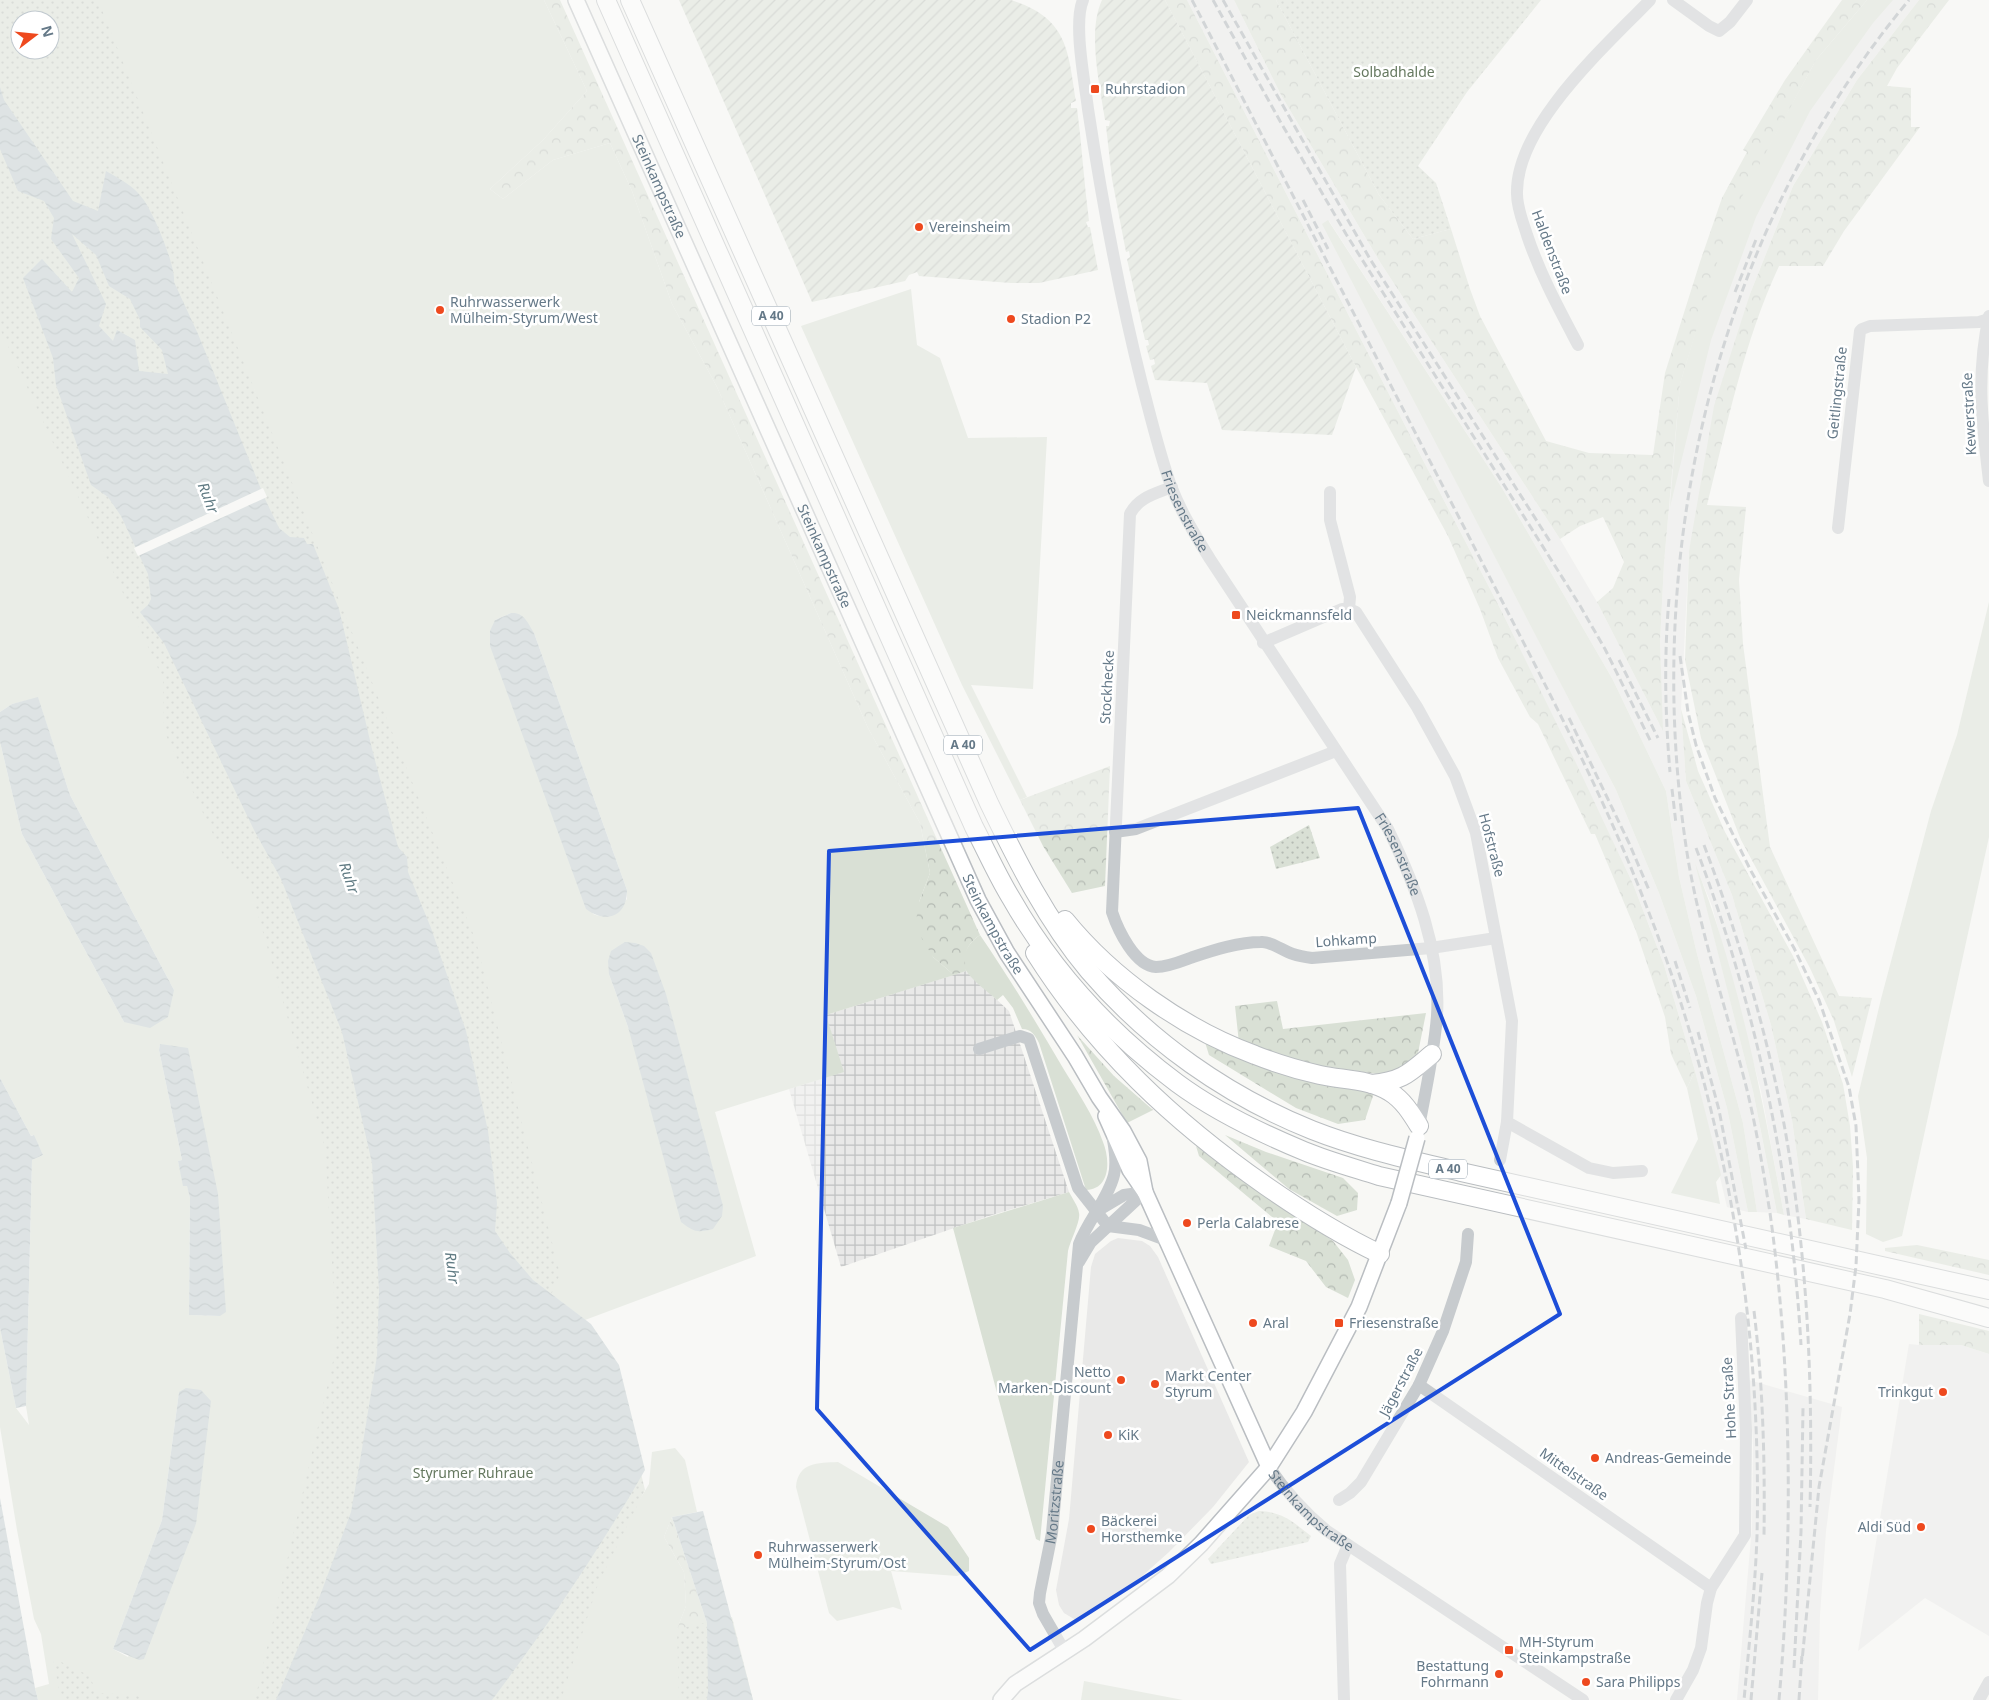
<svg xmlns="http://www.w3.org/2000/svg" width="1989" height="1700" viewBox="0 0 1989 1700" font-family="'Noto Sans',sans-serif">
	<defs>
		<pattern id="industrial-grid" width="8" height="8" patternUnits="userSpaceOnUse" patternTransform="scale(1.25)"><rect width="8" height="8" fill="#e9e9e8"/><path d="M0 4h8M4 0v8" fill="none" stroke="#c0c2c2"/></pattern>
		<pattern id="forest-crowns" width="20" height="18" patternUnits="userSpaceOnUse" patternTransform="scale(1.25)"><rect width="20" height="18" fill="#d9e0d5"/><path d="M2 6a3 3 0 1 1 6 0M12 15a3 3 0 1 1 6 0" fill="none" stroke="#b4bab3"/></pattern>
		<pattern id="park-dots" width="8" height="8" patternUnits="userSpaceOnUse" patternTransform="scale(1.25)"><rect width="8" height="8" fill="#d9e0d5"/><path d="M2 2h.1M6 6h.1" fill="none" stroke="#b4bab3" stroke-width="1.8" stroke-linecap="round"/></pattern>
		<pattern id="garden-furrows" width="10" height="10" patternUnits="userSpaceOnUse" patternTransform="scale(1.25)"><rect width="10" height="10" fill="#d9e0d5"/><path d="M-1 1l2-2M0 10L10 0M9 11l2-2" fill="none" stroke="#b4bab3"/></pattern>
		<pattern id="water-waves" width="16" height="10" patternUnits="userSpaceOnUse" patternTransform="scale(1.25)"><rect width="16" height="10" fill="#becbcf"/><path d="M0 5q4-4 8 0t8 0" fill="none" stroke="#9eaaae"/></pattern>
	</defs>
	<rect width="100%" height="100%" fill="#f8f8f5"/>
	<g fill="#e9e9e8">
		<polygon points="1187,0 1234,0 1281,95 1380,262 1560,539 1597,602 1662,729 1660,642 1664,563 1680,384 1730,217 1867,0 1919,0 1857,80 1793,186 1750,294 1689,551 1681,709 1686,781 1732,895 1771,1025 1792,1120 1806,1219 1784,1215 1761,1091 1712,906 1697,869 1753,1091 1777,1213 1757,1212 1743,1123 1697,954 1679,877 1666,791 1613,680 1502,488 1329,221 1323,224 1616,790 1659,893 1696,996 1727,1108 1748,1212 1727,1207 1695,1071 1664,965 1633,884 1502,612 1412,439"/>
		<polygon points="1118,1238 1142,1241 1150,1246 1158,1257 1249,1462 1213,1507 1169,1552 1141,1577 1091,1614 1081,1618 1074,1619 1064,1613 1059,1605 1056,1590 1069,1519 1091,1267 1095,1254 1111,1241"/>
		<polygon points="1909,1344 1919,1345 1961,1345 1989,1354 1989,1636 1925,1598 1858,1651"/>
		<polygon points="1749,1380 1842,1407 1826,1531 1820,1615 1818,1700 1737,1700 1752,1526 1753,1445"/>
	</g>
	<polygon fill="url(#industrial-grid)" points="966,971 1009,1011 1069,1192 989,1216 841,1267 789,1089 843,1072 826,1015"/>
	<g fill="#d9e0d5" fill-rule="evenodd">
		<path d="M27,0H544L587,91L543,140L490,189L503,199L553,160L610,143L632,191L672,304L717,387L868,728L920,823L930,873L919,902L933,957L954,975L826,1015L844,1072L715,1112L756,1256L585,1320L533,1280L313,544L254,389L50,20ZM511,613L534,633L627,890V899C615,910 610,921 593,914L495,620ZM609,974L713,1228L628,1027Z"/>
		<polygon points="1867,0 1893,0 1873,23 1810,111 1756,217 1711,340 1670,507 1680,384 1730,217 1816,60"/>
		<polygon points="1328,220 1502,488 1613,680 1666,791 1679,877 1697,954 1743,1123 1757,1212 1748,1212 1727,1108 1696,996 1659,893 1616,790 1322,224"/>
		<polygon points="911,289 917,345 940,358 968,438 1047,437 1033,689 971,685 1027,797 1020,800 962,685 801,326"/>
		<path d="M0,294L91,485L372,1163L276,1700H38L35,1688L49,1684L41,1634L34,1619L17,1530L0,1427V1328L16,1408L29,1425L26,1406L32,1160L43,1155L33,1135L31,1136L0,1078V742L22,834L124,1022L174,990L70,795L38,698L12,704L0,712ZM160,1044L220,1316L189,1315L190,1198L187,1185L184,1186L178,1161L182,1160L159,1050ZM179,1392L196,1524L128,1657L113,1649L162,1520Z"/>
		<polygon points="1989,602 1989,837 1902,1236 1883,1242 1866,1234 1867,1158 1858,1096 1881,999 1931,811 1957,735"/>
		<path d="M1695,863C1739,976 1762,1096 1784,1215L1777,1213L1753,1091Z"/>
		<path d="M980,935C1010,979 1036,1022 1063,1068C1077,1091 1094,1116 1103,1142C1110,1159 1111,1189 1086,1190L1039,1043C1035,1035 1031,1029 1022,1029L1013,1008L1003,995L997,1000C987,991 974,982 967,972C957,959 969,942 980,935Z"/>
		<polygon points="1695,1071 1721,1175 1716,1182 1720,1204 1671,1193 1698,1139 1687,1088"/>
		<path d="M1069,1192C1072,1198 1078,1206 1079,1213C1081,1221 1070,1241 1068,1251L1040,1541L1036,1539L953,1228Z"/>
		<polygon points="675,1448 685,1460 697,1512 672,1517 664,1537 684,1572 686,1606 677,1629 707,1700 521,1700 649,1484 652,1452"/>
		<path d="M838,1462L948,1527L969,1558V1571L957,1576L891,1571L902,1610L893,1607L837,1621L829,1613L796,1487C798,1462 818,1463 838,1462Z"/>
		<polygon points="1084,1681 1183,1700 1081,1700"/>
	</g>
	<g fill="url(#forest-crowns)">
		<path d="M544,0H560L980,935C966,944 963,955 966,971L954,975L933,957L915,927L919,902L930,873L920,823L868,728L717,387L672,304L632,191L610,143L553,160L503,199L490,189L543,140L587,91Z"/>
		<polygon points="1165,0 1187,0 1412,439 1502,612 1576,763 1633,884 1664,965 1695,1071 1687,1088 1671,1054 1665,1017 1636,931 1595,834 1591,834 1538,724 1530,717 1498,658 1480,609 1448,536 1356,367"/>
		<polygon points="1234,0 1276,0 1379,195 1413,239 1451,229 1470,289 1480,316 1546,441 1589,453 1653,455 1665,373 1700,262 1722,198 1747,152 1743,150 1785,80 1842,0 1867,0 1816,60 1731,217 1680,384 1664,563 1660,642 1663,731 1597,602 1613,588 1624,562 1603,517 1580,526 1560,539 1380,262 1281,95"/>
		<path d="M1919,0H1949L1897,68L1887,86L1911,88V127H1920L1844,231L1823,266H1779C1744,341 1727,425 1707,505L1746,507L1739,580L1743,644L1770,847L1839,996L1872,998L1852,1077L1834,1021L1810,968L1741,840L1701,738L1685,660L1689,551L1714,406L1750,294L1793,186L1857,80Z"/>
		<polygon points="1681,709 1698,771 1725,832 1793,956 1822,1022 1843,1084 1850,1126 1853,1167 1852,1230 1806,1219 1792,1120 1771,1025 1732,895 1686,781"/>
		<polygon points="1110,766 1105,886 1072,893 1043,846 1020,800"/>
		<polygon points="1277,1001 1283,1029 1426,1013 1417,1058 1395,1074 1377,1074 1316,1065 1239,1043 1235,1006"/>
		<polygon points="1077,1035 1114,1076 1153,1110 1127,1123"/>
		<polygon points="1204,1039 1374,1093 1365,1120 1338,1124 1296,1108 1209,1055"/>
		<polygon points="1225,1135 1266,1152 1343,1178 1358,1193 1357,1210 1337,1216 1289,1189"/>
		<polygon points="1196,1146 1333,1241 1348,1260 1355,1280 1348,1298 1326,1287 1306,1261 1269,1246 1278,1222 1199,1156"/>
		<polygon points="1917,1245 1989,1260 1989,1275 1885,1251 1885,1248"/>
		<polygon points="1919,1314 1989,1331 1989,1354 1961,1345 1919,1345"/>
		<polygon points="672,1517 707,1623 708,1643 677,1629 686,1606 684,1572 664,1537"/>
	</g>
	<g fill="url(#park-dots)" fill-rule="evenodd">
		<path d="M0,0H98L476,941L560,1274L548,1302L617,1374L645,1490L598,1584L561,1700H255L337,1344L325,1148L250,887L222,853L164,731L163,679L0,329ZM20,20H50V50H20Z"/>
		<polygon points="1276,0 1541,0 1467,92 1418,166 1436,183 1451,229 1413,239 1379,195"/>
		<polygon points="1309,825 1320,858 1276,869 1270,847"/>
		<path d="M1259,1511C1283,1512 1293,1522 1311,1536L1308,1542L1211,1564L1208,1559L1249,1515Z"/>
		<polygon points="732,1617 753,1700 679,1700 677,1629"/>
		<polygon points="53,1658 90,1676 96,1693 135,1695 146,1700 61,1700"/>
	</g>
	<g fill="url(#garden-furrows)">
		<path d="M679,0H1011C1068,18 1068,50 1076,101L1071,103V108H1077C1082,146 1084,184 1089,221L1086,222L1088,227H1090L1098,270L1039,283H1011L919,276L917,272L909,275L905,281L812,302Z"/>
		<path d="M1102,0H1165L1356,367L1332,435L1222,430L1207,383L1155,380L1151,366L1155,364L1154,359L1150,360L1146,346L1149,345L1148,340H1145L1127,259L1130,257L1129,251L1126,252L1112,179L1106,126H1109L1110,121L1105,120C1100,86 1087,32 1102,0Z"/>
	</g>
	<g fill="url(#water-waves)" fill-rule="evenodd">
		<path d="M0,87L4,100L73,201L98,211L106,171C120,179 134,186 143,199C153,212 176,266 174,282L198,334L265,499L279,528L290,537L304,538L307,544H313L339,609L372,749L398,847L407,857L408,872L431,928L466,1031L488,1131L497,1203L495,1231L510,1253L533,1280L591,1324L619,1365L645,1470C599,1550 547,1627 492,1700H276L321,1593L351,1512L361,1455L377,1356L379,1291L372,1163L342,1032L281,879L254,830L164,643L140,612L148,605L151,599L148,574L121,516L108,497L91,485L56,385L53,358L23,278L42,259L72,292L79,278L51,239L54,218L44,201L18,191L0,149ZM72,234L96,255L109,286L130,299L140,320V327L162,350L168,374L139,371L135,340L117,330L113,341L99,326L106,304Z"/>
		<path d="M511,613C524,612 528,623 534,633L627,890C627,917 606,924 586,909L490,646V631L495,620Z"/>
		<polygon points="38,697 70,795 174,990 168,1017 150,1028 124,1022 22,834 0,742 0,712 12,704"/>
		<path d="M625,942L635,943L644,946L651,953L666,994L723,1206L722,1216L713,1229C697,1233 694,1232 681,1222L628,1027L609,974L608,961L611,951Z"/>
		<polygon points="160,1044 188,1048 218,1194 226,1312 220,1316 189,1315 190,1198 187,1186 183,1186 178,1161 182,1160 159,1050"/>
		<polygon points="0,1078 31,1136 34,1135 43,1155 32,1160 26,1406 16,1408 0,1328"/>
		<polygon points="186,1388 201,1390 211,1401 196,1524 144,1659 139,1660 113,1649 162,1520 179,1392"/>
		<polygon points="0,1498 35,1688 38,1700 0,1700"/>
		<polygon points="703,1511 753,1700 707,1700 708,1691 707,1623 672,1517"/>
	</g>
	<polygon fill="#f8f8f5" points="263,488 267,497 138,556 134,548"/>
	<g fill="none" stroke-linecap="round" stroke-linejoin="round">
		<defs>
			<g id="major">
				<path id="s4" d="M576,0L978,900L1007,953L1075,1056L1099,1097L1123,1131L1139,1161L1145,1192"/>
				<polyline points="1106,1116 1130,1170 1145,1192 1269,1467"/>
				<polyline points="1001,1700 1015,1684 1084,1639 1168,1576 1201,1544 1269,1467 1304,1412 1359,1307 1399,1203"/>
			</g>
			<g id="highway">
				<path d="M606,0L974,827C986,850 997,875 1011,898C1052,970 1110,1033 1177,1083C1212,1109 1263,1134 1304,1151C1328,1161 1354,1168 1379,1176L1885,1289L1989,1318"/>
				<path d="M630,0L989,803C1017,861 1047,921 1089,971C1149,1041 1227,1096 1312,1130C1360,1149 1411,1160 1461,1172L1989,1290"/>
				<path d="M1065,920C1112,978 1184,1029 1255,1055C1275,1063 1298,1070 1320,1075C1343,1080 1370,1079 1390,1092C1403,1100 1411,1113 1419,1126"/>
				<path d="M1035,953C1095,1048 1174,1122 1266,1186C1302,1211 1340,1235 1380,1254"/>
				<path d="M1372,1084C1403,1081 1409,1073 1432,1054"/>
			</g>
		</defs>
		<use href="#major" stroke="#babec2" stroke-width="18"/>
		<use href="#highway" stroke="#b9bdc0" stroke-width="20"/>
		<g stroke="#c7cbce" stroke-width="12">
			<path id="s1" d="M1083,0C1073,23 1085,83 1088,109C1102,201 1119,293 1142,384C1151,418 1159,452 1171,486C1181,512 1195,535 1210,559L1388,829C1416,887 1441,950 1437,1016C1434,1053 1426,1090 1419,1126"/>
			<polyline points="1673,0 1709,26 1719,31 1730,22 1747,0"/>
			<path d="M1989,316C1976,374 1982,422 1989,481"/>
			<path d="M1578,345C1559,309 1540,274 1527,235C1523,222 1517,208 1517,194C1515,126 1606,46 1650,0"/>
			<path d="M1172,487C1155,494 1139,497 1130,514L1112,912C1118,930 1135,966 1156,967C1169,967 1182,961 1193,957C1214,950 1239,942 1261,942C1271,941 1283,951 1293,954C1299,956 1305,957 1312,958L1431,948L1496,938"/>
			<polyline points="1330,492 1330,520 1350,597 1349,609"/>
			<polyline points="1838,528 1860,331 1862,329 1870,326 1979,322 1989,319"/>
			<polyline points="1263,643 1342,609 1349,609 1356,612 1417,707 1455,776 1476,833 1512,1021 1507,1122 1589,1168 1613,1173 1642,1171"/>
			<polyline points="1115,832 1136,829 1336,751"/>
			<polyline points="979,1049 1020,1036 1029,1039 1078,1188 1108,1226"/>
			<polyline points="1500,1160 1507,1122"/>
			<polyline points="1097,1211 1124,1195 1145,1192"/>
			<polyline points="1108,1226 1139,1230 1166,1240"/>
			<polyline points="1079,1262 1091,1242 1145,1192"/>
			<polyline points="1419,1385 1711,1588"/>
			<path id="s2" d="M1269,1467C1286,1492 1304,1512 1327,1531L1583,1700"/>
			<polyline points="1339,1500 1350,1493 1361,1482 1419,1385 1443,1331 1466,1262 1468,1234"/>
			<path id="s3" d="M1065,1652L1043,1614L1039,1603L1040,1593L1052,1533L1079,1244C1088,1220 1108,1199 1114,1175C1117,1163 1115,1151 1113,1140"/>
			<polyline points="1344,1700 1340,1564 1348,1545"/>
			<polyline points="1676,1700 1693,1670 1701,1648 1707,1603 1711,1588 1745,1535 1746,1430 1741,1318"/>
			<polyline points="1979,1700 1989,1682"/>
		</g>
		<use href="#major" stroke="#fff" stroke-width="15"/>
		<use href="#highway" stroke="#fff" stroke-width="18"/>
		<g stroke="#a5acb2" stroke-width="3" stroke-dasharray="8 4" stroke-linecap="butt">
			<path d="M1192,0C1283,176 1374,353 1465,529C1527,651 1594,772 1644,900C1678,985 1704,1073 1723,1163C1749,1285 1760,1411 1757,1536C1755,1591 1749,1645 1744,1700"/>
			<polyline points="1213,0 1280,121 1346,234 1579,604 1605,649 1651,742"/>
			<polyline points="1223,0 1370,259 1551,543"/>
			<polyline points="1303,200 1328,249"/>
			<polyline points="1735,292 1757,237"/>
			<path d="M1669,599C1664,656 1665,714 1670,772"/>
			<polyline points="1680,656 1688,712 1696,745 1715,798 1751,871 1794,948 1819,1000 1849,1087 1856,1126 1859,1200 1856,1266 1850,1314 1819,1487 1802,1661"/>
			<polyline points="1619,660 1658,738"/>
			<polyline points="1569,718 1629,843 1649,890"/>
			<polyline points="1672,789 1676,824"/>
			<path d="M1704,845C1738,935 1766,1029 1784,1124C1807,1250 1813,1379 1810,1507"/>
			<path d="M1696,848C1757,1008 1791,1174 1801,1345"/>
			<polyline points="1675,961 1690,1008"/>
			<polyline points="1698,1032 1719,1110 1746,1249"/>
			<path d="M1754,1311C1763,1385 1765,1461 1764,1536"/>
			<polyline points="1794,1668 1801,1532 1803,1408"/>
			<polyline points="1751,1700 1762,1573"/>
			<path d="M1779,1700C1793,1542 1792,1370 1770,1213C1763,1169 1756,1125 1745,1082C1726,1008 1701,935 1688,859C1640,560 1713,235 1909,0"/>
			<polyline points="1799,1700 1802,1654"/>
		</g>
		<defs>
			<polyline id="major-bridge" points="1399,1203 1417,1138"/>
		</defs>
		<use href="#major-bridge" stroke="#babec2" stroke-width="18" stroke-linecap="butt"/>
		<use href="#major-bridge" stroke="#fff" stroke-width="15"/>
	</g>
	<path d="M0 0H1989V1700H0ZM1358,808L1560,1314L1030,1650L817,1409L829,851Z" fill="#f8f8f5" fill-opacity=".55" fill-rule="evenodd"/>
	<path fill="none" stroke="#1d4ed8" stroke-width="4" stroke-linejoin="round" d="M1358,808L1560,1314L1030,1650L817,1409L829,851Z"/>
	<g fill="#ee491e" stroke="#fff" stroke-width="2">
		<rect x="1090" y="84" width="10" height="10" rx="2.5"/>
		<circle cx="919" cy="227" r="5"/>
		<circle cx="440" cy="310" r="5"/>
		<circle cx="1011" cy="319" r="5"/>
		<rect x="1231" y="610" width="10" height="10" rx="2.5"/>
		<circle cx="1187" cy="1223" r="5"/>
		<circle cx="1253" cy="1323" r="5"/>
		<rect x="1334" y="1318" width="10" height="10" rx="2.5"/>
		<circle cx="1121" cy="1380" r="5"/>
		<circle cx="1155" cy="1384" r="5"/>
		<circle cx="1943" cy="1392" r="5"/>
		<circle cx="1108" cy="1435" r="5"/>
		<circle cx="1595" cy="1458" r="5"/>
		<circle cx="1921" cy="1527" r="5"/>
		<circle cx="1091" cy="1529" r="5"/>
		<circle cx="758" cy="1555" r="5"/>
		<rect x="1504" y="1645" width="10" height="10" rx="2.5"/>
		<circle cx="1499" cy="1674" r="5"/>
		<circle cx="1586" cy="1682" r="5"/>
	</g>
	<g text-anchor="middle" stroke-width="5" stroke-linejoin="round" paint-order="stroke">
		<g fill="#fff" stroke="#93a1ac" stroke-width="1">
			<rect x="752" y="306.5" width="38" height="19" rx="4"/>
			<rect x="944" y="735.5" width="38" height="19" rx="4"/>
			<rect x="1429" y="1159.5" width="38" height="19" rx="4"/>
		</g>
		<g font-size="12" font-weight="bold" fill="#657988">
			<text x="771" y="320">A 40</text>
			<text x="963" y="749">A 40</text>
			<text x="1448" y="1173">A 40</text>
		</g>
		<g font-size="14" fill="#667960" stroke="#fff">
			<text x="1394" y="77">Solbadhalde</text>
			<text x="473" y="1478">Styrumer Ruhraue</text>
		</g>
		<g font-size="14" fill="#657988" stroke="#fff" text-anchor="start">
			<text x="1105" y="94">Ruhrstadion</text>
			<text x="929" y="232">Vereinsheim</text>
			<text x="450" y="307">Ruhrwasserwerk<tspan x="450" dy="16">Mülheim-Styrum/West</tspan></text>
			<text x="1021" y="324">Stadion P2</text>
			<text x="1246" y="620">Neickmannsfeld</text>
			<text x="1197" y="1228">Perla Calabrese</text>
			<text x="1263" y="1328">Aral</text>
			<text x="1349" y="1328">Friesenstraße</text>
			<text x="1111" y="1377" text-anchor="end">Netto<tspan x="1111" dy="16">Marken-Discount</tspan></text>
			<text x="1165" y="1381">Markt Center<tspan x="1165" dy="16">Styrum</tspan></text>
			<text x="1933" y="1397" text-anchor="end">Trinkgut</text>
			<text x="1118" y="1440">KiK</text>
			<text x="1605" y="1463">Andreas-Gemeinde</text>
			<text x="1101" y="1526">Bäckerei<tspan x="1101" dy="16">Horsthemke</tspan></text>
			<text x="1911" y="1532" text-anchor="end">Aldi Süd</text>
			<text x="768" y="1552">Ruhrwasserwerk<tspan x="768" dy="16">Mülheim-Styrum/Ost</tspan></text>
			<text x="1519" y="1647">MH-Styrum<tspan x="1519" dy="16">Steinkampstraße</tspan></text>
			<text x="1489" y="1671" text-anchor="end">Bestattung<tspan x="1489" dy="16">Fohrmann</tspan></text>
			<text x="1596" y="1687">Sara Philipps</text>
		</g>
		<g font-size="14" fill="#657988" stroke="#fff">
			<text dy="5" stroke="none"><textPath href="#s4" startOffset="204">Steinkampstraße</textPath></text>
			<text transform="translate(1552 252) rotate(69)" y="5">Haldenstraße</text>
			<text transform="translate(1837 393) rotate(-84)" y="5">Geitlingstraße</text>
			<text transform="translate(1969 414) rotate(-93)" y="5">Kewerstraße</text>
			<text dy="5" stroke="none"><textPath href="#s1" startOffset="525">Friesenstraße</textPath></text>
			<text dy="5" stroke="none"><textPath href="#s4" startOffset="609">Steinkampstraße</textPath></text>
			<text transform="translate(1107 687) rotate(-87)" y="5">Stockhecke</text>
			<text transform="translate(1492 845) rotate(75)" y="5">Hofstraße</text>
			<text dy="5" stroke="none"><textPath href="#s1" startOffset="930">Friesenstraße</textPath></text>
			<text dy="5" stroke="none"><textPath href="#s4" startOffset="1014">Steinkampstraße</textPath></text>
			<text transform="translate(1346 940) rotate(-4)" y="5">Lohkamp</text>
			<text transform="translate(1401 1382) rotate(-62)" y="5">Jägerstraße</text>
			<text transform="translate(1729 1398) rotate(-93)" y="5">Hohe Straße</text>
			<text transform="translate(1574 1474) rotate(35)" y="5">Mittelstraße</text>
			<text dy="5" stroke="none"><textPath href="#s3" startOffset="158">Moritzstraße</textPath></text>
			<text dy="5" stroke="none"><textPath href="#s2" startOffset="61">Steinkampstraße</textPath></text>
		</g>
		<g font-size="15" font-style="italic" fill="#607b83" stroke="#fff">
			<text transform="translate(208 498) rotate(69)" y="5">Ruhr</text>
			<text transform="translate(349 878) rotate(71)" y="5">Ruhr</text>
			<text transform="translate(452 1268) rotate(83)" y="5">Ruhr</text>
		</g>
	</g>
	<g transform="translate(35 35) rotate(74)"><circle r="24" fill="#ffffff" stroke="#c1c9cf"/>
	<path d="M0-4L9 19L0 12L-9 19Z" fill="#ee491e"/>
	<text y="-8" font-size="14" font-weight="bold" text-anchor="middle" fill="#657988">N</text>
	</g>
</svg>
